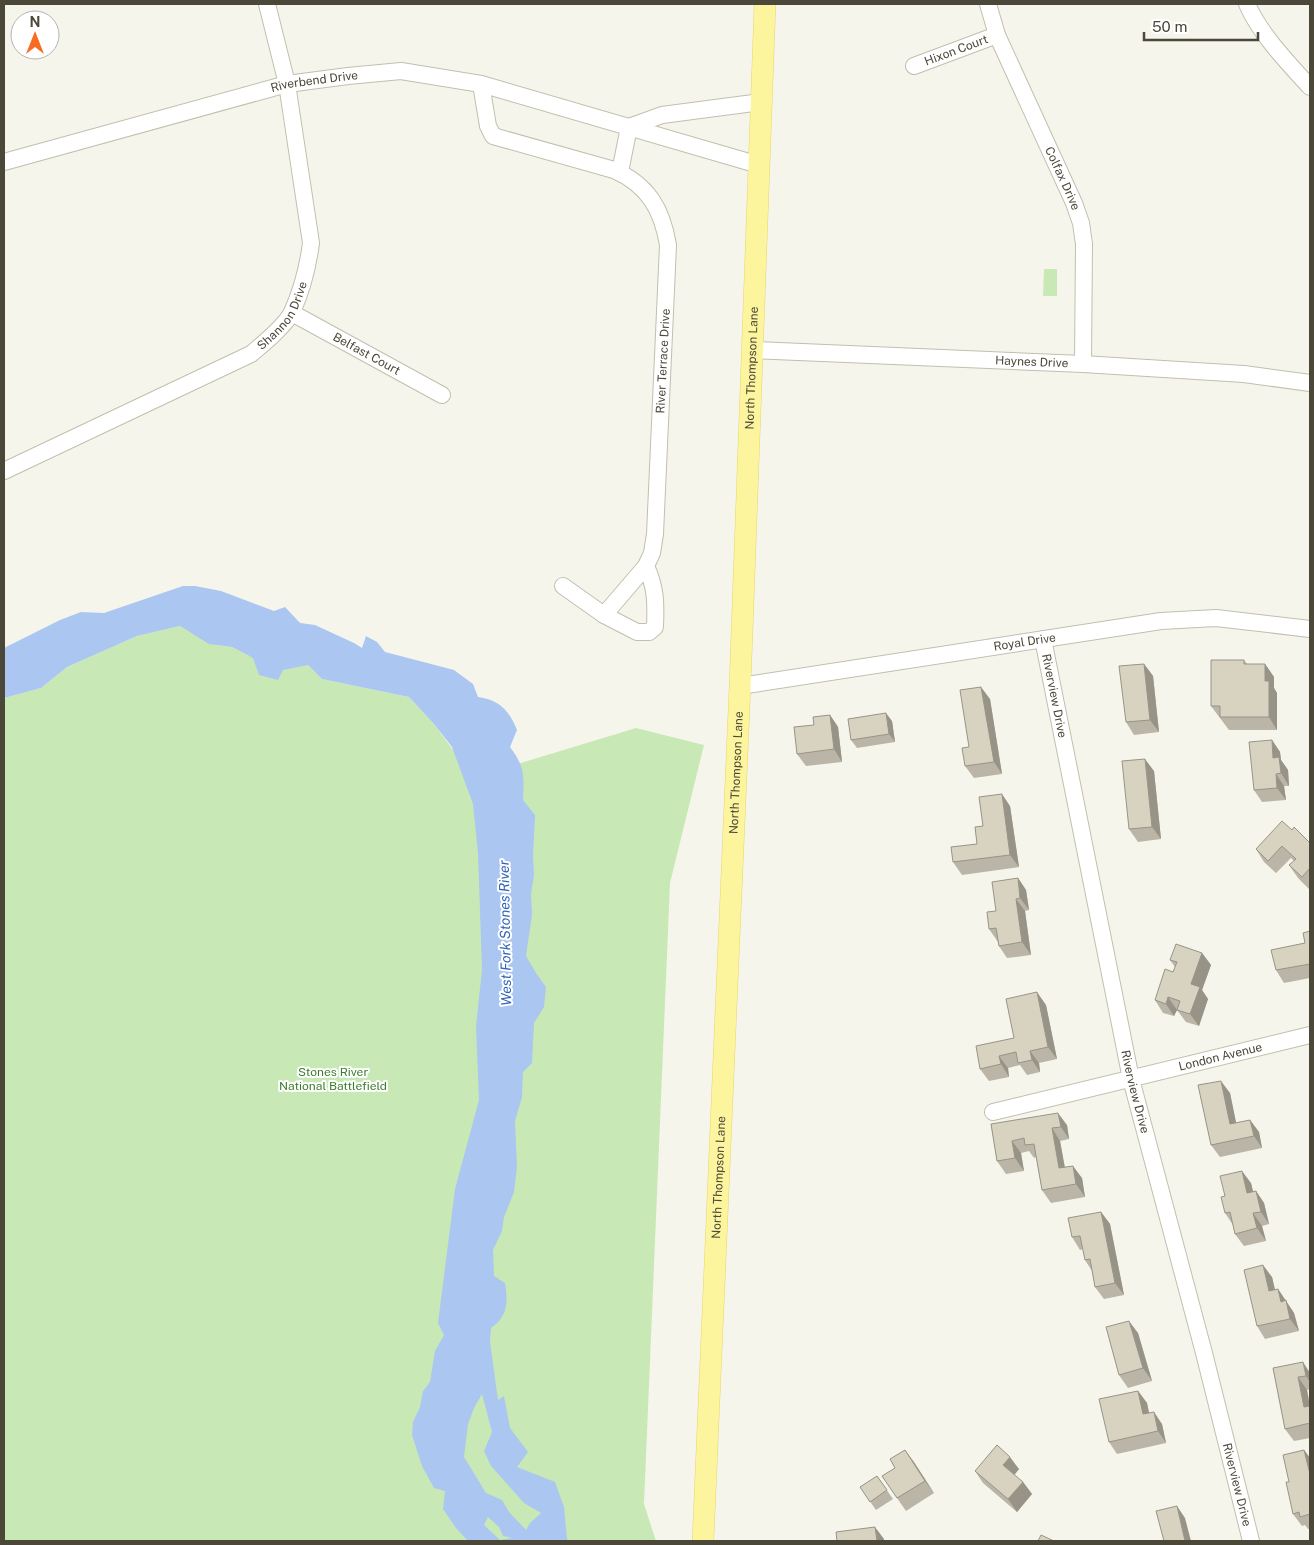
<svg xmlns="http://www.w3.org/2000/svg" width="1314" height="1545" viewBox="0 0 1314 1545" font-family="'Public Sans',sans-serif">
	<rect width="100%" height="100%" fill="#f6f5ec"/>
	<g fill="#c8e9b6">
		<polygon points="1044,269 1057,269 1057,296 1043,296"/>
		<polygon points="180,626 204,640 216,645 232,647 249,656 308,665 322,679 409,697 434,724 453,750 478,776 636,728 704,745 670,883 644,1504 656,1541 4,1541 4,698 41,688 67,667 137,636"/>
	</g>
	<path fill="#aac6f1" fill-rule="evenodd" d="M183,586H195L221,591L274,611L285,607L300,623L315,625L354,643L362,648L366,636L377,642L385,652L454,670L473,684L478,697C499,700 509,710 517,730L510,747C525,767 524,775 523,800L535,815L533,856L534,875L531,894L532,915L526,956L536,973L546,987L544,1007L534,1023L532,1063L523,1072L522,1097L515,1121L517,1167L514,1192L504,1217L502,1231L493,1250L494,1276L505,1283C508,1303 508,1316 491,1328L490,1342L498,1400L504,1396L510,1428L528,1452L517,1467L555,1482L564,1507L567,1539L569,1541H468L456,1528L443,1509L445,1491L434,1488L422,1466L412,1435L413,1422L420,1407L423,1391L430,1382L435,1351L444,1335L438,1323L455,1189L479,1100L476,1026L482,970L478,853L473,804L452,747L434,724L409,697L322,679L308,665L283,670L278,680L259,675L253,658L232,647L209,644L180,626L137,636L67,667L41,688L4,698V648L60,620L81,612L104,613ZM482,1394L492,1432L484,1451L491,1466L524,1503L541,1513L530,1523L526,1530L509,1512L502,1500L486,1493L464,1457L468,1424L474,1408ZM488,1517L499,1527L503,1536L512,1538L500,1540L484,1525Z"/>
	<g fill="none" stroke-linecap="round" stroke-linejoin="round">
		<defs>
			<g id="minor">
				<path id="s1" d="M988,4L997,35L1074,203L1081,223L1084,244L1083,364"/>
				<path d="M1247,4C1260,34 1288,63 1310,87"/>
				<path id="s2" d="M914,66L997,35"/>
				<path d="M481,84L488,126L493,136L614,170C648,185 662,209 668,245L655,534L652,553L646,566L604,615L563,586"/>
				<polyline points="629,127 662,115 761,102"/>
				<path id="s3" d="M4,162L287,84L348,76L401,71L481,84L759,165"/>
				<polyline points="620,172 629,127"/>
				<path id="s4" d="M292,313L442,395"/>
				<path id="s5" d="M753,350L1083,364L1244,374L1310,383"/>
				<path id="s6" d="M4,471L251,354C263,344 286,325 292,312C302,290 308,266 311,243L287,84L267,4"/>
				<path d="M604,615L637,632H649L655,627C656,603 656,588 646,566"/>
				<path id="s7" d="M1043,639L1131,1079L1204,1353L1251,1541"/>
				<path id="s8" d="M740,686L1161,621L1216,618L1310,629"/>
				<path id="s9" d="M993,1112L1310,1035"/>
			</g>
			<g id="major">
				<path id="s10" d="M703,1541L740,686L765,4"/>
			</g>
		</defs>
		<use href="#minor" stroke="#c2bfae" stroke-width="18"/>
		<use href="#major" stroke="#e4d76c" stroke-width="22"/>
		<use href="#minor" stroke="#fff" stroke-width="16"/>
		<use href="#major" stroke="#fdf59e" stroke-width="21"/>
	</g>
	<g fill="#bab5a6">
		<polygon points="1244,660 1247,664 1265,664 1274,677 1274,688 1277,693 1277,730 1229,730 1211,706"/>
		<polygon points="1144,664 1153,676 1159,732 1134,735 1126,722"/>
		<polygon points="990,699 1002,774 974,778 965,766 969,747"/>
		<polygon points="830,715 838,727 842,762 806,766 797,754"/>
		<polygon points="892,721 895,742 857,748 851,740"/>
		<polygon points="1272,740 1280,752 1281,760 1288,770 1289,786 1284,786 1286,800 1262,802 1254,790"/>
		<polygon points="1154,771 1161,839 1138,842 1129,829"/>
		<polygon points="1010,806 1019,867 962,875 953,862 977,844 983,826"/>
		<polygon points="1292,830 1310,843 1310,890 1298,878 1289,865 1294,861 1291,858 1276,873 1264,862 1256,849"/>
		<polygon points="1018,878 1026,890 1029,910 1025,911 1031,955 1007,958 999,946 998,942 989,929 996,911"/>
		<polygon points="1310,931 1310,978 1284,983 1276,970 1305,943"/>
		<polygon points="1202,953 1211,965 1202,990 1208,999 1199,1026 1186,1022 1177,1010 1174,1016 1163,1013 1155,1000 1173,972 1175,967 1170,960"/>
		<polygon points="1046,1005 1057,1059 1039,1063 1040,1072 1027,1075 1020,1065 1008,1068 1009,1077 989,1081 980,1069 1014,1038"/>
		<polygon points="1230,1093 1236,1123 1250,1120 1259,1132 1262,1148 1220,1157 1211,1145"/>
		<polygon points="991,1124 1067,1125 1069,1139 1060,1141 1065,1167 1082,1178 1085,1197 1051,1203 1042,1190 1036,1157 1034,1158 1029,1151 1021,1153 1024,1171 1006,1174 997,1161"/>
		<polygon points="1251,1183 1253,1191 1256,1191 1264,1203 1269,1224 1262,1226 1266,1241 1244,1246 1235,1234 1233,1225 1225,1213 1225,1196"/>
		<polygon points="1101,1212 1110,1224 1124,1295 1104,1299 1095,1287 1092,1271 1085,1260 1083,1249 1080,1250 1072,1237"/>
		<polygon points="1272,1277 1275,1290 1278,1289 1294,1313 1299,1331 1265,1339 1257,1326"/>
		<polygon points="1138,1333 1152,1381 1128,1388 1119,1375"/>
		<polygon points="1273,1368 1310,1373 1310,1389 1307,1390 1310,1406 1310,1438 1294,1441 1285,1429"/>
		<polygon points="1138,1391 1147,1403 1149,1413 1162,1424 1166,1443 1117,1454 1109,1442"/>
		<polygon points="905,1450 934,1493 906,1511 897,1498 895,1468"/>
		<polygon points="1304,1450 1310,1458 1310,1529 1308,1529 1305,1525 1302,1526 1293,1514 1289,1482"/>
		<polygon points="1019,1469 1014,1475 1023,1482 1032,1494 1017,1512 983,1483 975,1471"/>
		<polygon points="877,1476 893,1499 876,1510 860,1487"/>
	</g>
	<g fill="#979487">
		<polygon points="1144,664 1153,676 1159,732 1150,720"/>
		<polygon points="1265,664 1274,677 1274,688 1277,693 1277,730 1269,717 1265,681"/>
		<polygon points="981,687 990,699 1002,774 994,762"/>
		<polygon points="886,713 892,721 895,742 889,734"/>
		<polygon points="830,715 838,727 842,762 834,749"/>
		<polygon points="1272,740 1280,752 1281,760 1288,770 1289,786 1281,773 1273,758"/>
		<polygon points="1145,759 1154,771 1161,839 1152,827"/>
		<polygon points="1276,774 1284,786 1286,800 1277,788"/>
		<polygon points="1002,794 1010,806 1019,867 1010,855"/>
		<polygon points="1018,878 1026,890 1029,910 1020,898"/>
		<polygon points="1016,899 1025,911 1031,955 1022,942"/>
		<polygon points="1202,953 1211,965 1202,990 1208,999 1199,1026 1190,1014 1191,984"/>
		<polygon points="1037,992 1046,1005 1057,1059 1048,1047"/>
		<polygon points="1168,997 1177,1010 1174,1016 1166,1004"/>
		<polygon points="1030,1051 1039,1063 1040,1072 1032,1060"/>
		<polygon points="999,1056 1008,1068 1009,1077 1001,1064"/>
		<polygon points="1221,1081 1230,1093 1239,1137 1230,1124"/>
		<polygon points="1058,1113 1067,1125 1069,1139 1061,1127"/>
		<polygon points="1250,1120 1259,1132 1262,1148 1254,1136"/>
		<polygon points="1052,1128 1060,1141 1067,1181 1059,1168"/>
		<polygon points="1012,1141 1021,1153 1024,1171 1015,1158"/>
		<polygon points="1073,1166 1082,1178 1085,1197 1076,1184"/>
		<polygon points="1242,1171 1251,1183 1256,1205 1247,1193"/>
		<polygon points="1256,1191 1264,1203 1269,1224 1261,1212"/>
		<polygon points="1101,1212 1110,1224 1124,1295 1115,1283"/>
		<polygon points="1253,1213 1262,1226 1266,1241 1257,1228"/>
		<polygon points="1263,1265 1272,1277 1278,1303 1269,1291"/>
		<polygon points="1278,1289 1294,1313 1299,1331 1290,1319 1281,1302"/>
		<polygon points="1129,1321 1138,1333 1152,1381 1143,1368"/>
		<polygon points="1303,1362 1310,1373 1310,1382 1306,1376"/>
		<polygon points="1298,1377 1307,1390 1310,1407 1304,1407"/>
		<polygon points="1138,1391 1147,1403 1152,1427 1143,1414"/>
		<polygon points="1154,1412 1162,1424 1166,1443 1158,1431"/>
		<polygon points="905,1450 914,1462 934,1493 925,1481"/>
		<polygon points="1304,1450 1310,1458 1310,1474"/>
		<polygon points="1010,1457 1019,1469 1012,1478 1003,1465"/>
		<polygon points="1023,1482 1032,1494 1017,1512 1008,1499"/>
		<polygon points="1177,1506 1185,1518 1191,1541 1185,1541"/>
		<polygon points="875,1527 884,1539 884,1541 877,1541"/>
	</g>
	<g fill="#d8d3c1" stroke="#979487">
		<polygon points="1211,660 1244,660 1244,664 1265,664 1265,681 1269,681 1269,717 1220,717 1220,706 1211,706"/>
		<polygon points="1144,664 1150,720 1126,722 1119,666"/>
		<polygon points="981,687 994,762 965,766 962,748 969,747 960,690"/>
		<polygon points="886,713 889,734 851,740 848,719"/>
		<polygon points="830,715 834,749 797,754 794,727 814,725 813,717"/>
		<polygon points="1272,740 1273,758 1279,757 1281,773 1276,774 1277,788 1254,790 1249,742"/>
		<polygon points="1145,759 1152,827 1129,829 1122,761"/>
		<polygon points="1002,794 1010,855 953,862 951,847 977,844 975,827 983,826 979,797"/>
		<polygon points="1282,821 1292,830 1294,827 1310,843 1310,868 1302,877 1289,865 1296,859 1282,846 1268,861 1256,849"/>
		<polygon points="1018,878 1020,898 1016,899 1022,942 999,946 996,928 989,929 987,912 996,911 992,882"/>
		<polygon points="1310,931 1310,964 1276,970 1271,950 1305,943 1303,933"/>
		<polygon points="1176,944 1202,953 1191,984 1200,987 1190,1014 1177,1010 1180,1001 1168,997 1166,1004 1155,1000 1165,969 1173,972 1177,962 1170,960"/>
		<polygon points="1037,992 1048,1047 1030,1051 1032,1060 1018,1063 1016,1052 999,1056 1001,1064 980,1069 976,1046 1014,1038 1006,999"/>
		<polygon points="1221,1081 1230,1124 1250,1120 1254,1136 1211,1145 1198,1085"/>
		<polygon points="1058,1113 1061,1127 1052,1128 1059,1168 1073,1166 1076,1184 1042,1190 1034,1144 1025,1145 1024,1138 1012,1141 1015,1158 997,1161 991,1124"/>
		<polygon points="1242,1171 1247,1193 1256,1191 1261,1212 1253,1213 1257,1228 1235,1234 1230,1212 1225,1213 1221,1197 1225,1196 1220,1176"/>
		<polygon points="1101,1212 1115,1283 1095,1287 1090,1259 1085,1260 1080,1236 1072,1237 1068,1218"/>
		<polygon points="1263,1265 1269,1291 1278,1289 1281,1302 1286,1300 1290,1319 1257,1326 1244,1270"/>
		<polygon points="1129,1321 1143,1368 1119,1375 1106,1327"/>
		<polygon points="1303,1362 1306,1376 1298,1377 1304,1407 1310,1406 1310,1423 1285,1429 1273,1368"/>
		<polygon points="1138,1391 1143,1414 1154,1412 1158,1431 1109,1442 1099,1399"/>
		<polygon points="997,1445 1010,1457 1003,1465 1023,1482 1008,1499 975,1471"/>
		<polygon points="905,1450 925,1481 897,1498 882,1476 895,1468 890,1459"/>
		<polygon points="1304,1450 1310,1474 1310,1514 1300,1517 1299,1512 1293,1514 1286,1482 1289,1482 1283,1455"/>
		<polygon points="877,1476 887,1490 870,1502 860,1487"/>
		<polygon points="1177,1506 1185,1541 1164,1541 1156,1511"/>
		<polygon points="875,1527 877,1541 837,1541 836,1532"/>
		<polygon points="1041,1535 1054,1541 1038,1541"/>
	</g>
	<g text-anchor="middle" stroke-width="4" stroke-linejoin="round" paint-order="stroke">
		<g font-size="12" fill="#4b4739" stroke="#fff">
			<text dy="4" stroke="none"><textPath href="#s2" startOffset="45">Hixon Court</textPath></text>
			<text dy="4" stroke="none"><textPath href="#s3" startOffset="321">Riverbend Drive</textPath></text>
			<text dy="4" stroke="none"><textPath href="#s1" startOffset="190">Colfax Drive</textPath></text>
			<text dy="4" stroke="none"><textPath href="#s6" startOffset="324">Shannon Drive</textPath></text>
			<text dy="4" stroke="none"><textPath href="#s4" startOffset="85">Belfast Court</textPath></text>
			<text transform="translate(663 361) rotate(-87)" y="4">River Terrace Drive</text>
			<text dy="4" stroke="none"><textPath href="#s5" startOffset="279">Haynes Drive</textPath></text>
			<text dy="4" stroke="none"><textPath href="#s10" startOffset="1174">North Thompson Lane</textPath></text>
			<text dy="4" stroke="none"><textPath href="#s8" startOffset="288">Royal Drive</textPath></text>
			<text dy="4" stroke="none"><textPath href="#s7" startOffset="58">Riverview Drive</textPath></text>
			<text dy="4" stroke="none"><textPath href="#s10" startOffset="769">North Thompson Lane</textPath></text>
			<text dy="4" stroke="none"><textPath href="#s9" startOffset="234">London Avenue</textPath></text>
			<text dy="4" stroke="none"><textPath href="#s7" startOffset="462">Riverview Drive</textPath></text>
			<text dy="4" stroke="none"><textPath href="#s10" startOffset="364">North Thompson Lane</textPath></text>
			<text dy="4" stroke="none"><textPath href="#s7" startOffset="868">Riverview Drive</textPath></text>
		</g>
		<g font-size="12" fill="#3a7d2c" stroke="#fff">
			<text x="333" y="1076">Stones River<tspan x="333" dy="14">National Battlefield</tspan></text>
		</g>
		<g font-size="14" font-style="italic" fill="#3265b7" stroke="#fff">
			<text transform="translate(505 933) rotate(-91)" y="5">West Fork Stones River</text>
		</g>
	</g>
	<rect width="1314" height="1545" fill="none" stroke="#4b4739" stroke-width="10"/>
	<g transform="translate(35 35)"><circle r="24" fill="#ffffff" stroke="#b7b5b0"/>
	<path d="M0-4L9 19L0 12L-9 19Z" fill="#f86c21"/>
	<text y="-8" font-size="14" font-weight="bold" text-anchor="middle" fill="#4b4739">N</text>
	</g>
	<path d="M1144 32v8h114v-8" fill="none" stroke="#4b4739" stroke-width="2.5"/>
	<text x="1152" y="32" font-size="15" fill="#4b4739" stroke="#ffffff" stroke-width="4" paint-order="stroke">50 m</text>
</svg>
